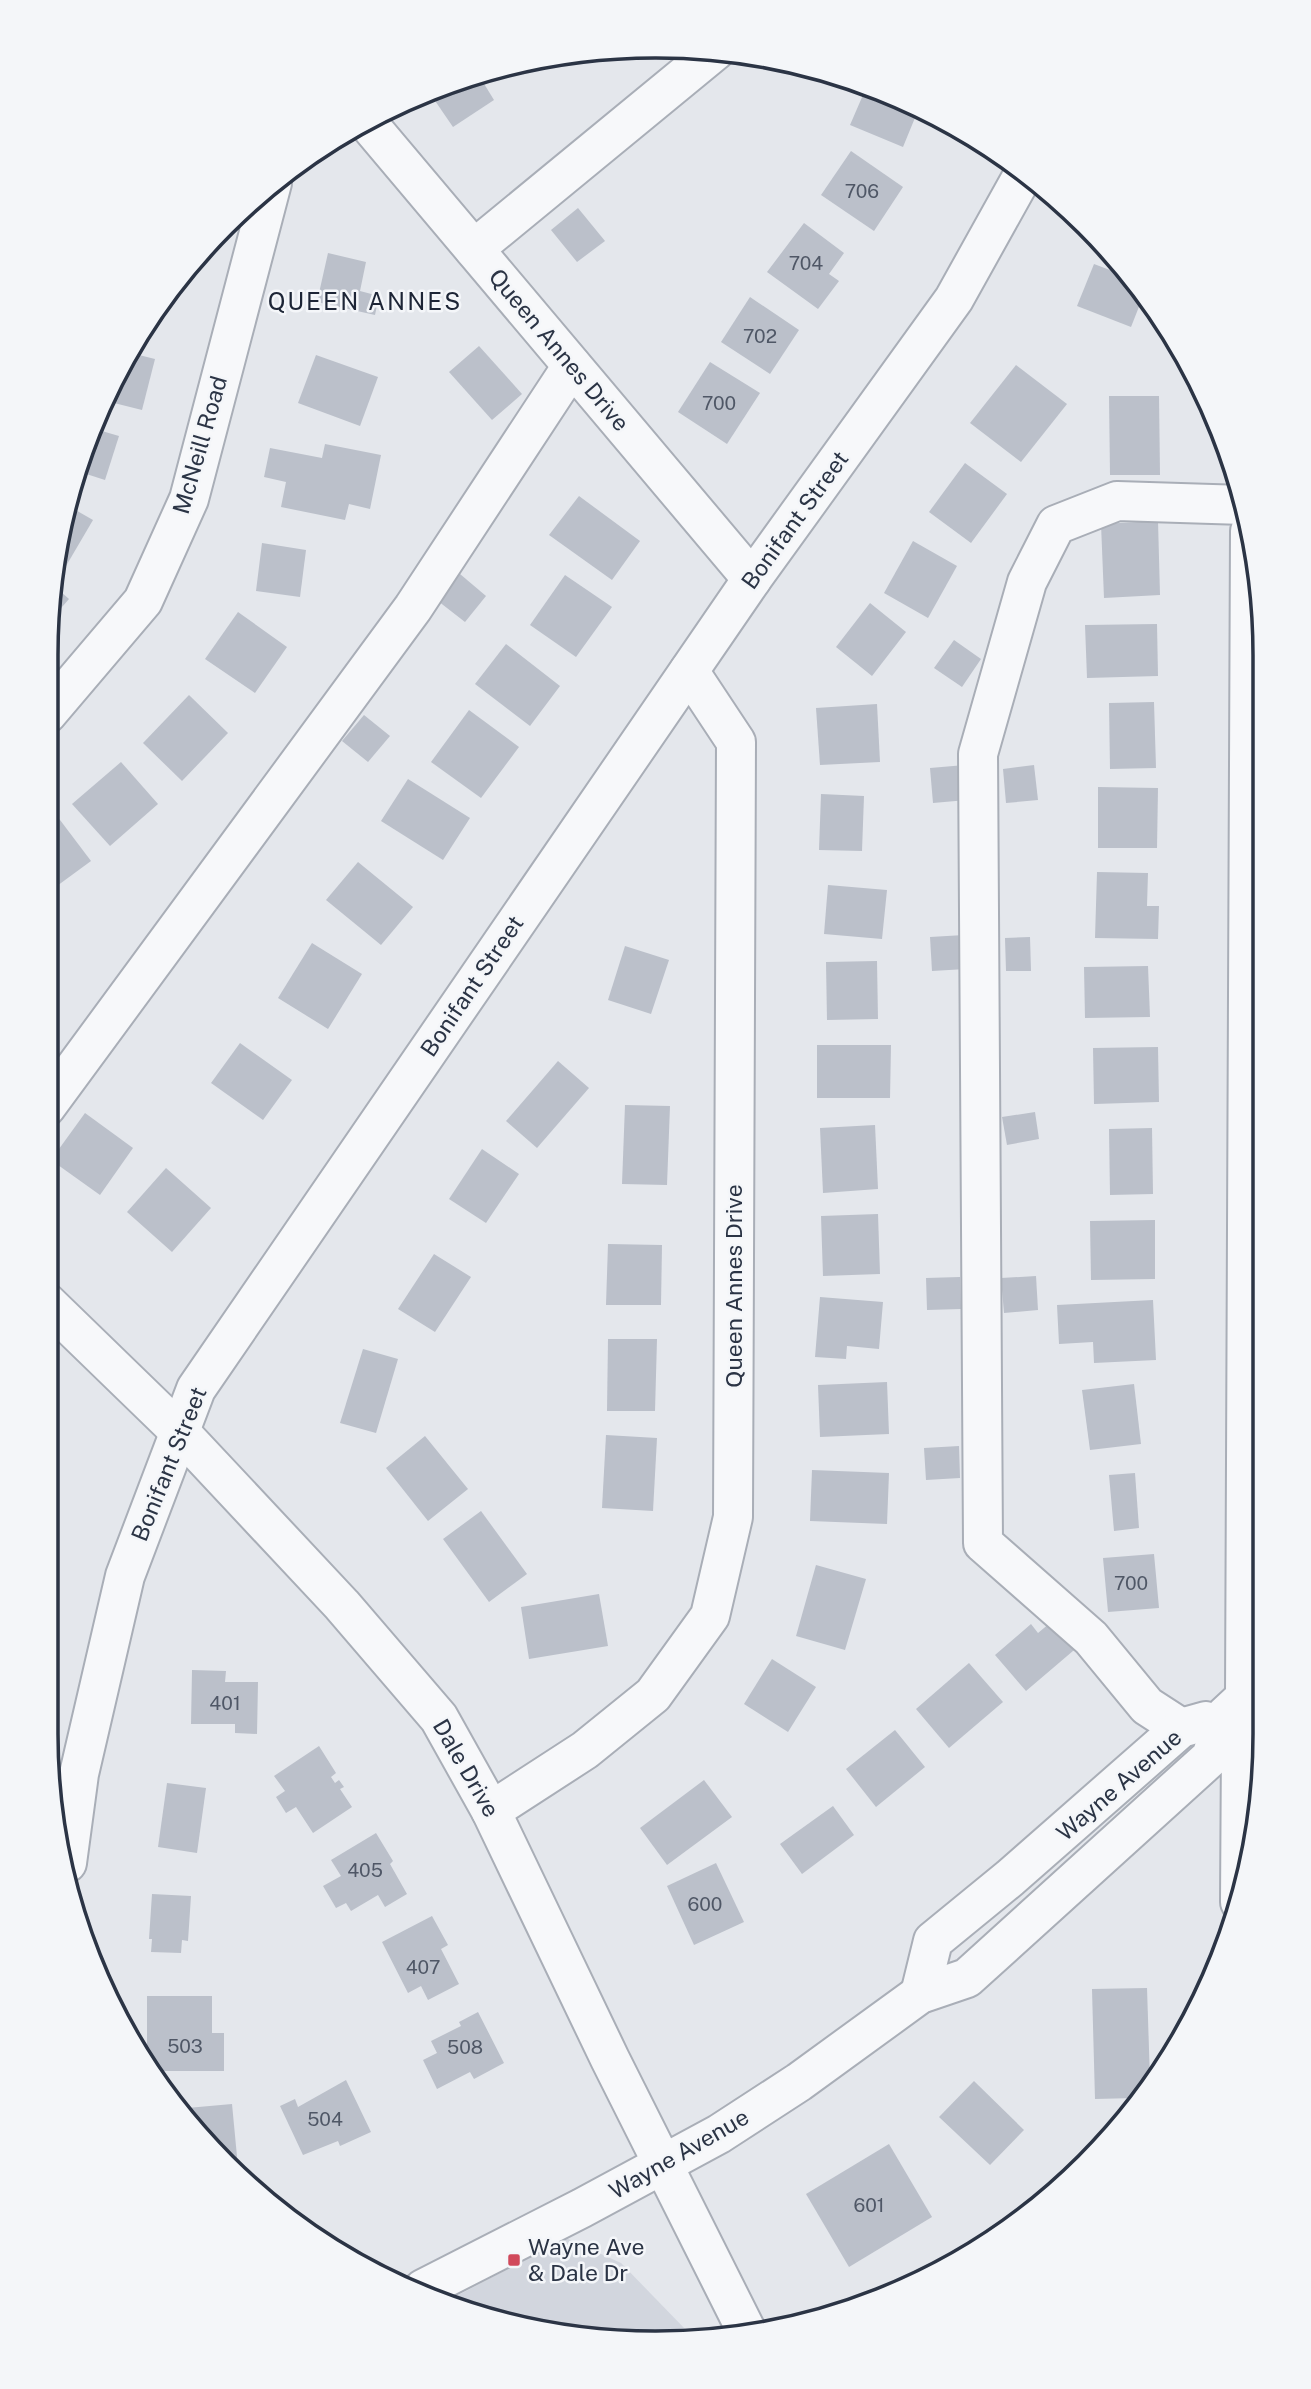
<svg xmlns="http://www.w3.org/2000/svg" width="1311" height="2389" viewBox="0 0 1311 2389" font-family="'Public Sans',sans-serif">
	<rect width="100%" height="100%" fill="#e4e7ec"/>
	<polygon fill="#d2d6de" points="566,2238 621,2263 687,2331 690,2342 498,2323 449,2300"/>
	<g fill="#bbc0ca">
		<polygon points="478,74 494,100 453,127 429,92"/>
		<polygon points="866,88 878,93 879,90 919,108 903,147 850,125"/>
		<polygon points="851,151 903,187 874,231 821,195"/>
		<polygon points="578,208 605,241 577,262 551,230"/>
		<polygon points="804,223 844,253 829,274 839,281 818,309 767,272"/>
		<polygon points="328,253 366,262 360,291 379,296 375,315 317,302"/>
		<polygon points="1094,264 1131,278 1144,294 1131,327 1077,306"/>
		<polygon points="750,297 799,330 770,374 721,342"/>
		<polygon points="479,346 522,394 492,420 449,372"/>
		<polygon points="127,352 155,359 142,410 106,401"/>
		<polygon points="316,355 378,377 360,426 298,403"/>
		<polygon points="710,362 760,393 727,444 678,412"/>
		<polygon points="1016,365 1067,404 1021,462 970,423"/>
		<polygon points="1109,396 1159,396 1160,475 1110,475"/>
		<polygon points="95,429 119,436 105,480 77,471"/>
		<polygon points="325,444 381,455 370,509 349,504 345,520 281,507 286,482 264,477 270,448 322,458"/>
		<polygon points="965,463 1007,494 971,543 929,512"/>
		<polygon points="579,496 640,541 612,580 549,535"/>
		<polygon points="65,504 93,520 66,566 56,560"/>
		<polygon points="1158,521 1160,595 1104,598 1101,524"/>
		<polygon points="913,541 957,566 928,618 884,593"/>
		<polygon points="262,543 306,550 300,597 256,591"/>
		<polygon points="460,574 486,596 465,622 438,601"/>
		<polygon points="565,575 612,607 576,657 530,625"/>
		<polygon points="52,584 69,599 47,624 47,616"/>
		<polygon points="870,603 906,632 872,676 836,647"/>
		<polygon points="238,612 287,647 255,693 205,659"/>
		<polygon points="1157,624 1158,676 1087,678 1085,625"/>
		<polygon points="954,640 981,659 962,687 934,668"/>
		<polygon points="506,644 560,686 530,726 475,684"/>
		<polygon points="189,695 228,733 182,781 143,743"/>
		<polygon points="1154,702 1156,768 1110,769 1109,703"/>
		<polygon points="877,704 880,762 820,765 816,708"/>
		<polygon points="469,710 519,747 481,798 431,762"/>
		<polygon points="364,715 390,736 368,762 342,741"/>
		<polygon points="121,762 158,804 110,846 72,804"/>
		<polygon points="965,765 967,800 933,803 930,768"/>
		<polygon points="1034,765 1038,800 1006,803 1003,769"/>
		<polygon points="408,779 470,818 443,860 381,821"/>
		<polygon points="1098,787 1158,788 1157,848 1098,848"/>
		<polygon points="821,794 864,796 862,851 819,850"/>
		<polygon points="57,816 91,861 46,894 47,823"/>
		<polygon points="358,862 413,907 381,945 326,900"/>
		<polygon points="1097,872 1148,873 1147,906 1159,906 1158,939 1095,938"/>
		<polygon points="828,885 887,890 882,939 824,934"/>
		<polygon points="964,935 966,969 932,971 930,937"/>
		<polygon points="1030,937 1031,971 1006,971 1005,938"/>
		<polygon points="312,943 362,974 328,1029 278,998"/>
		<polygon points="625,946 669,960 651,1014 608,1000"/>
		<polygon points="877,961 878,1019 827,1020 826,962"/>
		<polygon points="1148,966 1150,1017 1085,1018 1084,967"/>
		<polygon points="240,1043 292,1080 263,1120 211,1083"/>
		<polygon points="817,1045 891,1045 890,1098 817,1098"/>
		<polygon points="1158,1047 1159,1102 1094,1104 1093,1048"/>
		<polygon points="558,1061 589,1088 537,1148 506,1121"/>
		<polygon points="625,1105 670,1106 667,1185 622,1184"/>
		<polygon points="1035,1112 1039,1139 1007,1145 1002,1117"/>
		<polygon points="85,1113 133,1148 100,1195 51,1160"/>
		<polygon points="875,1125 878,1189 823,1193 820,1128"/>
		<polygon points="1152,1128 1153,1194 1110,1195 1109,1129"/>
		<polygon points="482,1149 519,1174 486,1223 449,1199"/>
		<polygon points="166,1168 211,1208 172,1252 127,1212"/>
		<polygon points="878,1214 880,1274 823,1276 821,1216"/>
		<polygon points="1155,1220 1155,1279 1091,1280 1090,1221"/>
		<polygon points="608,1244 662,1245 661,1305 606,1305"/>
		<polygon points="434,1254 471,1277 435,1332 398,1309"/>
		<polygon points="1036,1276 1038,1310 1004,1313 1001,1278"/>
		<polygon points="960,1277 961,1309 927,1310 926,1278"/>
		<polygon points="820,1297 883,1302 879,1349 847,1346 846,1359 815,1357"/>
		<polygon points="1153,1300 1156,1360 1094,1363 1093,1342 1059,1344 1057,1305"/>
		<polygon points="608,1339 657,1339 655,1411 607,1411"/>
		<polygon points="363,1349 398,1359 376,1433 340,1423"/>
		<polygon points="887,1382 889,1434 820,1437 818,1385"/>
		<polygon points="1134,1384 1141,1444 1090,1450 1082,1390"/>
		<polygon points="606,1435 657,1438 653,1511 602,1508"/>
		<polygon points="425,1436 468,1489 428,1521 386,1468"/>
		<polygon points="959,1446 960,1478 926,1480 924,1448"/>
		<polygon points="812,1470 889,1473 887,1524 810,1521"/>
		<polygon points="1135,1473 1139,1528 1114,1531 1109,1475"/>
		<polygon points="481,1511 527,1574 489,1602 443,1539"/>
		<polygon points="1154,1554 1159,1608 1108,1612 1103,1558"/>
		<polygon points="816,1565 866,1579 845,1650 796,1636"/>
		<polygon points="599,1594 608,1646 529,1659 521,1607"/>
		<polygon points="1056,1618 1080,1645 1026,1691 995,1655 1031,1624 1038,1633"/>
		<polygon points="772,1659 816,1687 788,1732 744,1704"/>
		<polygon points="969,1663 1003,1702 949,1748 916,1709"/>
		<polygon points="192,1670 226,1671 225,1682 258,1682 257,1734 235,1733 235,1724 191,1724"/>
		<polygon points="895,1730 925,1767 876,1807 846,1769"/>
		<polygon points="319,1746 336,1773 331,1777 335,1783 339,1780 344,1787 340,1789 352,1807 313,1833 296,1807 286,1813 276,1797 285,1791 274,1776"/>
		<polygon points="704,1780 732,1817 667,1865 640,1828"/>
		<polygon points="167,1783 206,1788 197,1853 158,1847"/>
		<polygon points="833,1806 854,1835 802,1874 780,1844"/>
		<polygon points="376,1833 393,1861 390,1864 407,1894 385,1907 378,1895 351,1911 346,1903 336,1908 323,1886 341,1876 331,1860"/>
		<polygon points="716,1863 744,1922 694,1945 667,1886"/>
		<polygon points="152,1894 191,1896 188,1941 182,1940 181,1953 151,1952 152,1939 149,1939"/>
		<polygon points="432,1916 448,1945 441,1949 459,1984 428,2000 421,1986 408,1993 382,1942"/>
		<polygon points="1147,1988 1150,2080 1135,2098 1095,2099 1092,1989"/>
		<polygon points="147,1996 212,1996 212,2033 224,2033 224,2071 153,2071 147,2058"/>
		<polygon points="478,2012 504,2063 474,2079 470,2072 437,2089 423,2060 437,2053 431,2041 461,2026 459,2022"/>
		<polygon points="346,2080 371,2132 340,2146 338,2141 303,2155 280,2106 295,2099 298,2107"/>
		<polygon points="974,2081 1024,2130 990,2165 939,2117"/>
		<polygon points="232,2104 238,2167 176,2109"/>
		<polygon points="889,2144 932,2217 849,2267 806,2194"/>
	</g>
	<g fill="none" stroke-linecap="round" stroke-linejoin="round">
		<defs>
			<g id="minor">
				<polyline points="366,121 752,579"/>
				<polyline points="474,249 716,50"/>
				<polyline points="47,714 143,601 189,499 272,183"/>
				<polyline points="46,1107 413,608 572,366"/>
				<polyline points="46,1302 180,1432 342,1605 439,1718 491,1811 610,2059 746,2330"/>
				<polyline points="1181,1728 1147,1706 1091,1638 983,1543 978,754 1027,582 1056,525 1117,501 1244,505"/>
				<polyline points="491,1811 585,1750 653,1695 710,1616 733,1517 736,742 689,671"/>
				<polyline points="67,1863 79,1774 125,1576 196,1389 752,579 954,299 1023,175"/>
				<polyline points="1240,1902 1241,1743 1245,1697 1250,531"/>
				<polyline points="920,1994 933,1941 1010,1878 1181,1728 1206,1721"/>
				<polyline points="423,2289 582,2208 719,2134 799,2082 920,1994 967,1978 1211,1757 1225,1716 1239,1703"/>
			</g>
		</defs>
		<use href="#minor" stroke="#a9aeb7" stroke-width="42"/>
		<use href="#minor" stroke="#f7f8fa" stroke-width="38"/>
	</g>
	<rect fill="#d1495b" stroke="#f4f6f9" stroke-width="2.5" x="507" y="2253" width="14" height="14" rx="3.5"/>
	<g text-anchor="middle" stroke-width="5" stroke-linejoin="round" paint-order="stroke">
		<g font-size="19" fill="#4f5766">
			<text x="862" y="198">706</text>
			<text x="806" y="270">704</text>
			<text x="760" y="343">702</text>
			<text x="719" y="410">700</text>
			<text x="1131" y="1590">700</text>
			<text x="225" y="1710">401</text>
			<text x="365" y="1877">405</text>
			<text x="705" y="1911">600</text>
			<text x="423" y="1974">407</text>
			<text x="185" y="2053">503</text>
			<text x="465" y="2054">508</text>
			<text x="325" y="2126">504</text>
			<text x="869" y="2212">601</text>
		</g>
		<g font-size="23" fill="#2b3445" stroke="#f4f6f9">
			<text transform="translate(559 350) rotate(50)" y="8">Queen Annes Drive</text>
			<text transform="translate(200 445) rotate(-74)" y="8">McNeill Road</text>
			<text transform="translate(795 520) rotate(-54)" y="8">Bonifant Street</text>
			<text transform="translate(472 986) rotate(-56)" y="8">Bonifant Street</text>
			<text transform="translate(734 1286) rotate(-90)" y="8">Queen Annes Drive</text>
			<text transform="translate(169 1464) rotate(-68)" y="8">Bonifant Street</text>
			<text transform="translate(466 1768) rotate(60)" y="8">Dale Drive</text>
			<text transform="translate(1119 1785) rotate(-41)" y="8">Wayne Avenue</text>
			<text transform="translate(679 2154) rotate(-30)" y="8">Wayne Avenue</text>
		</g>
		<g font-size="23" fill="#2b3445" stroke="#f4f6f9" text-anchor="start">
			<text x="528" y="2255">Wayne Ave<tspan x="528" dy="26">&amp; Dale Dr</tspan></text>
		</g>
		<g font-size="24" letter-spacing="2" fill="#1d2536" stroke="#f4f6f9">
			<text x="365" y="310">QUEEN ANNES</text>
		</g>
	</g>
	<path d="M0 0H1311V2389H0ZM655 58H656A597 597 0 0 1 1253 655V1734A597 597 0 0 1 656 2331H655A597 597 0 0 1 58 1734V655A597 597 0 0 1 655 58Z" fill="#f4f6f9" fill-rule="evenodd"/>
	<path fill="none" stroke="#2b3445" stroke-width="3.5" d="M655 58H656A597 597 0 0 1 1253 655V1734A597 597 0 0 1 656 2331H655A597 597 0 0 1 58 1734V655A597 597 0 0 1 655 58Z"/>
</svg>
